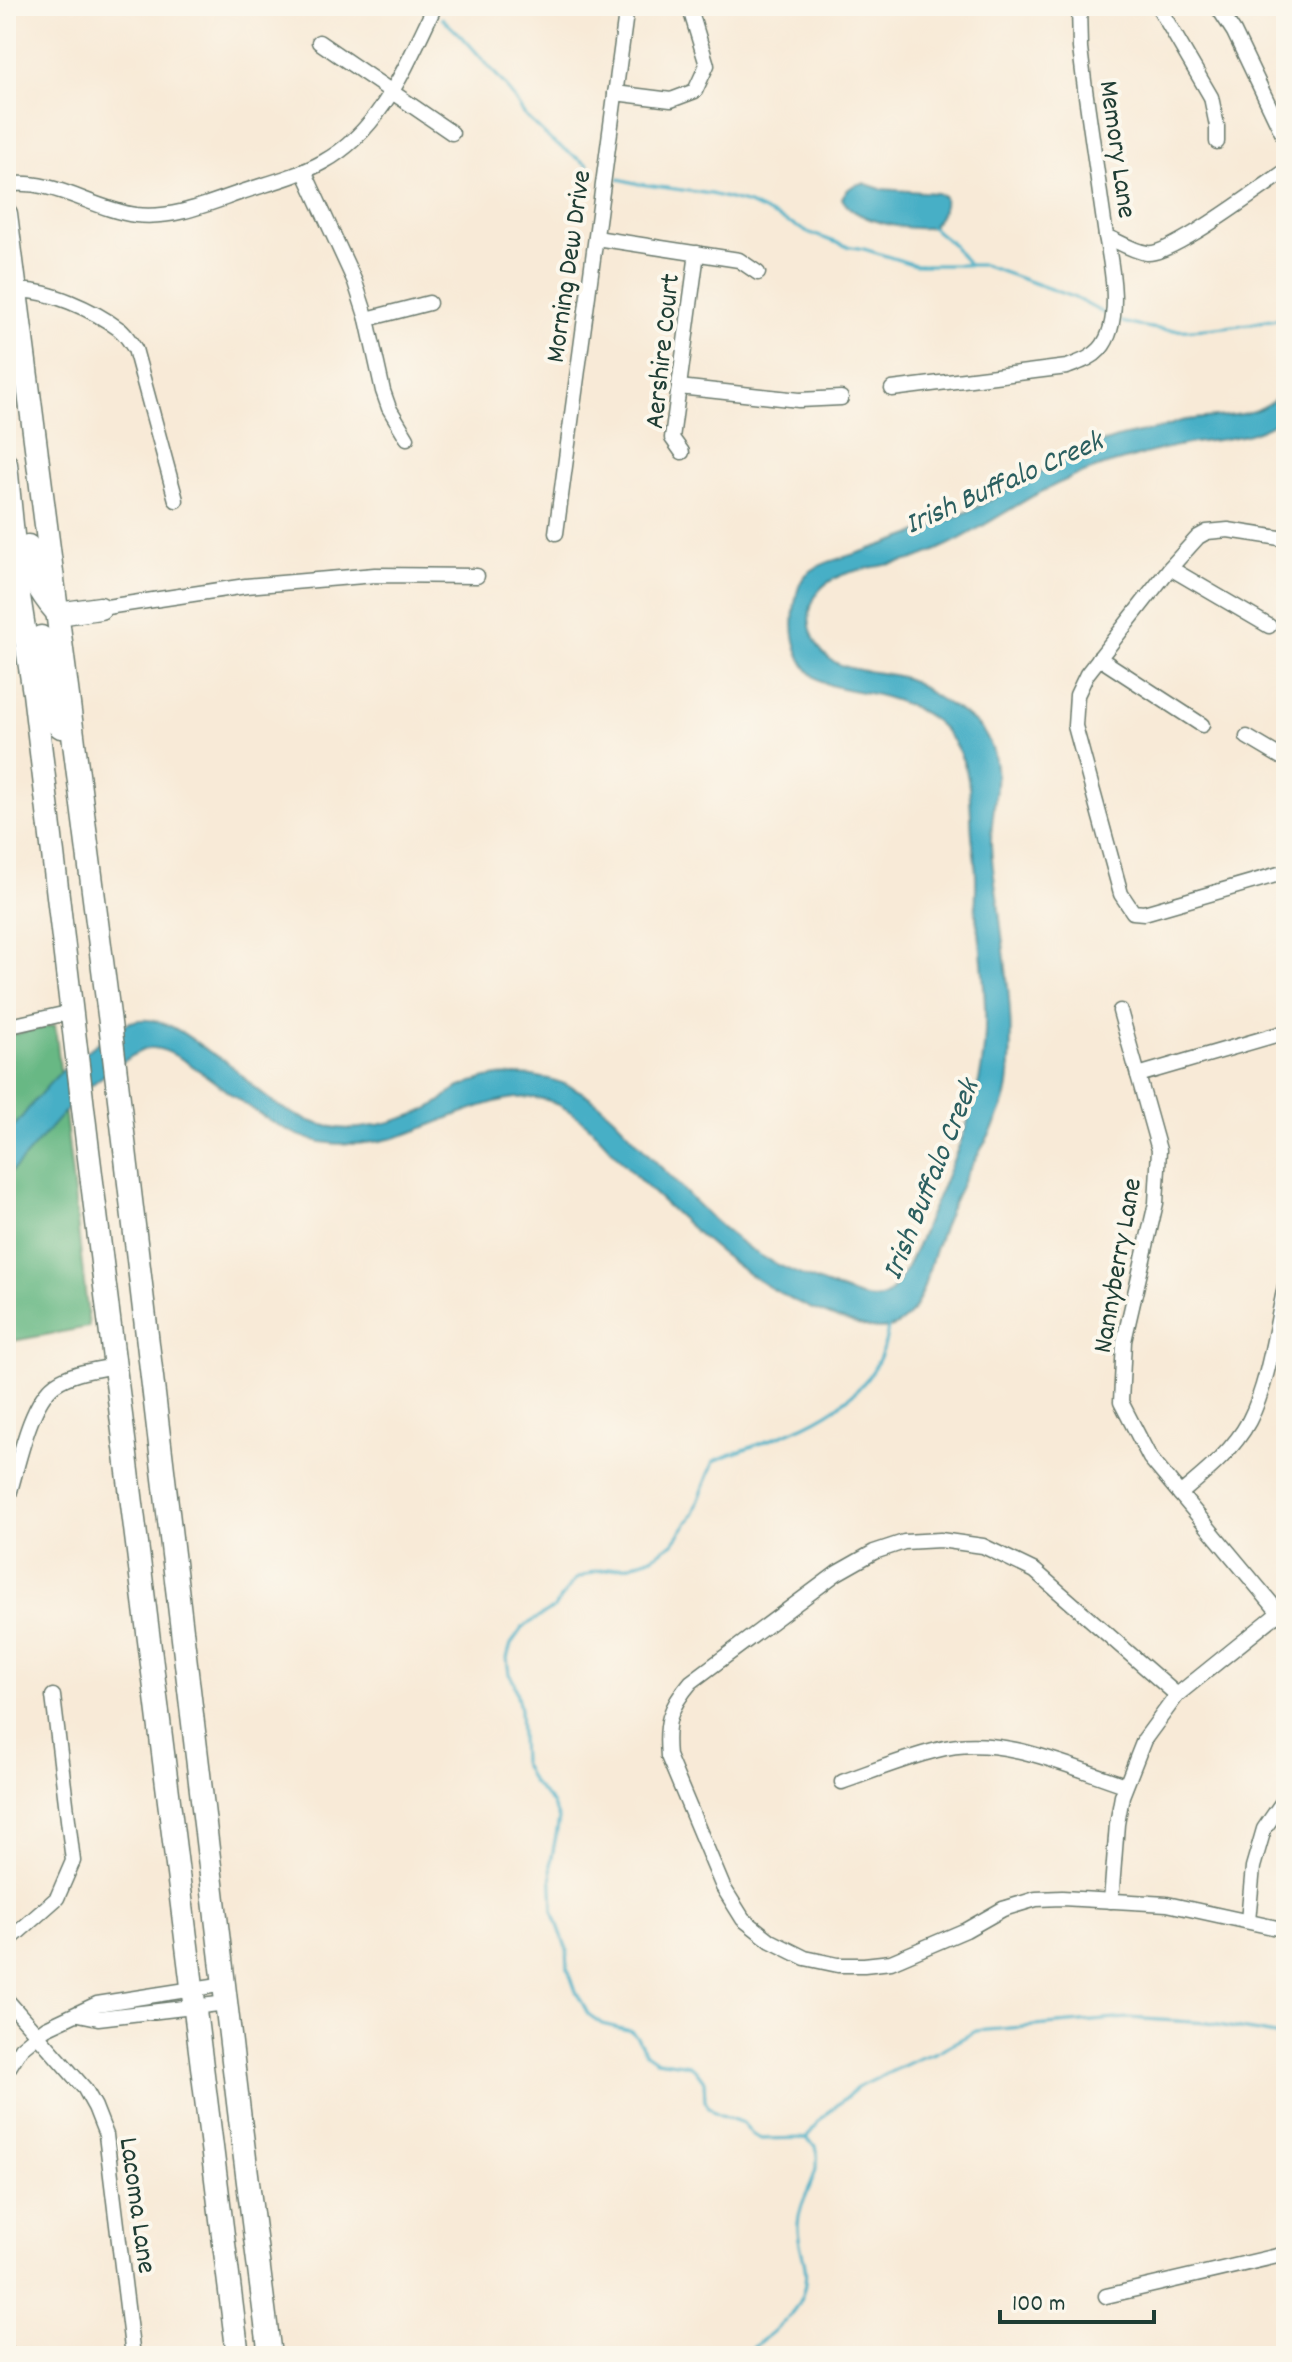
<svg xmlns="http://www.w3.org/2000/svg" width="1292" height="2362" viewBox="0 0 1292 2362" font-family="Dekko,sans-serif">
	<rect width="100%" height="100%" fill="#fbf7ec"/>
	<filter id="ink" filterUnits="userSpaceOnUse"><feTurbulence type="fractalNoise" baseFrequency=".0125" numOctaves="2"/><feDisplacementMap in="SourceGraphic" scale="16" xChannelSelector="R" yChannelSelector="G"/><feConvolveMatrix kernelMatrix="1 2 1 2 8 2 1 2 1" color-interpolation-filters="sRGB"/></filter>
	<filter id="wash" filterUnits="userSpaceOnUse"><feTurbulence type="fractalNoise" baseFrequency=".006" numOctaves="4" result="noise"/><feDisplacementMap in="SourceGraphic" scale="32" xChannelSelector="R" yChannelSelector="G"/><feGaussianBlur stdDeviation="1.8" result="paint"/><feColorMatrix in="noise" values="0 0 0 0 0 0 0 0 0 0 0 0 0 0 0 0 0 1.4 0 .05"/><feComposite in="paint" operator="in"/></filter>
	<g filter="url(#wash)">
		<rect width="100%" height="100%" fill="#f8ead7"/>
		<polygon fill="#68b884" stroke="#447a5c" stroke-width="2" points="55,1025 89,1327 13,1341 6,1362 6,1036"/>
		<g fill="#47afc6" stroke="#33767d" stroke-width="2">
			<path d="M863,183L881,189L937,193L944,197C946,210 939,217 932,227C910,232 852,221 842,198C847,188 853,185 863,183Z"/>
			<path d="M1286,319V414C1256,441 1219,438 1183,445C1163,448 1142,455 1124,460C1092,468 1061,481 1033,496C994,518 957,545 914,559C883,569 831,566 815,597C809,609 807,620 812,633C830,684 880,663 916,683C923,686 929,693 936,697C953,708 972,716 984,733C1007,765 991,806 991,841C991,861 995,882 998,902C1005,963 1016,1024 1008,1085C1003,1121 977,1152 962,1184C947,1214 936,1244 927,1276C922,1295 914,1317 895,1326C878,1334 853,1323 836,1318C770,1296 723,1258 674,1212C659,1198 643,1184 629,1169C606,1145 588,1119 557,1104C509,1081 441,1126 394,1138C369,1144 346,1146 321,1142C290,1136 260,1115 235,1097C216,1084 174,1047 151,1048C140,1049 127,1059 119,1065C109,1072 98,1079 89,1087C59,1114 35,1149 6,1177V1137C24,1115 41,1090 62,1071C73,1062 85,1053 96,1044C108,1035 123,1022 139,1020C167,1017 189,1038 210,1052C216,1056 223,1059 228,1063C241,1074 252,1087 266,1097C285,1112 313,1125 338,1128C364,1132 420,1116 441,1101C447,1096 451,1091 458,1088C494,1070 540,1071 576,1089C606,1104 628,1133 650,1156C685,1191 720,1232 763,1257C786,1270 810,1279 835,1288C849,1293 870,1303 884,1297C901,1290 922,1234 929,1216C948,1173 969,1128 979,1081C990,1032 984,980 979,931C973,914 977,894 976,877C976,863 973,849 972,835C969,795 974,766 946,732C929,711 899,700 873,694C834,686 806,688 795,641C791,625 794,583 808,573C822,562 842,558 858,553C889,543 920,533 949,520C1007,496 1057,456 1117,438C1130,435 1144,432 1158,429C1166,427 1173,423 1181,421C1210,415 1250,420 1274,400C1288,388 1279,353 1281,336C1282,330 1284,324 1286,319Z"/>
		</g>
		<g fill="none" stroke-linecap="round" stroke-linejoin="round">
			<g stroke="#47afc6" stroke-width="3">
				<polyline points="442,18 469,44 506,86 525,116 553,142 588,165"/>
				<polyline points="619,179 639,184 711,194 749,204 810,233 846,246 864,249 915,265 983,265 1073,297 1105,314"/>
				<polyline points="929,225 952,244 968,264"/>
				<path d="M1122,322C1169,335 1201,330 1249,324C1261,322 1273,319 1286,318"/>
				<polyline points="806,2138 822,2118 857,2088 920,2058 935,2053 976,2031 1128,2018 1207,2023 1286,2037"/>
				<path d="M746,2356L748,2351C775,2331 811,2307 805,2267C803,2253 797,2239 798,2224C800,2194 823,2177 816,2146L806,2138L761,2139L753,2135L743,2123L716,2113L709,2107L705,2100L704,2081L696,2070L689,2065L656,2060L646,2053L637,2037L631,2031L602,2024L588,2014L575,1989L568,1969L567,1950L553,1911L551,1862L559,1819L552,1803L532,1782L522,1762L520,1709L514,1682L509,1674L507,1658L511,1644L523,1627L554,1608L576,1579L596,1571L628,1566L652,1557L673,1543L693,1515L714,1461C778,1435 879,1412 888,1327"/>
			</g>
		</g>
	</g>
	<g filter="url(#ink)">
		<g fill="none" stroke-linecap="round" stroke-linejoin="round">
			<defs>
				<g id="minor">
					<path d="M1079,6L1080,48L1085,89L1106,236C1119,242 1133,251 1147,253C1171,256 1261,187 1286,171"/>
					<polyline points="1158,6 1211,97 1217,126 1217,142"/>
					<polyline points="1217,6 1234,32 1286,141"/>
					<polyline points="319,42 452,133"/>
					<polyline points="615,93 671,100 695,91 707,65 690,9 685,6"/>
					<polyline points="304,171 355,282 367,319 383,391 389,408 407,438"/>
					<path d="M6,185C53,177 91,209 136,215C174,219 207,204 242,192C269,183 298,176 323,162C382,130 407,63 435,6"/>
					<polyline points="596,238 739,260 758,273"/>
					<path d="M17,291C47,288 95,311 119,329C126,334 130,342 135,349L176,500"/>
					<polyline points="367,319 429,303"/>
					<polyline points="679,387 799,400 841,398"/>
					<path d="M892,389L1067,367C1079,362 1091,359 1100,349C1123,323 1112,267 1106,236"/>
					<polyline points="682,452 672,438 697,253"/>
					<polyline points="556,533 627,6"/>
					<polyline points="1286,539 1228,530 1207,532 1198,537 1170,568 1087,674 1077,695 1075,726 1121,894 1133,912 1144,913 1286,872"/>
					<polyline points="1170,568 1269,626"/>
					<polyline points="100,608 246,586 375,575 477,576"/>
					<polyline points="1099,658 1202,725"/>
					<polyline points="1247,737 1286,760"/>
					<polyline points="1120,1011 1159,1150 1156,1203 1124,1341 1121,1402 1150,1458 1286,1621"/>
					<polyline points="6,1027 72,1012"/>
					<polyline points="1138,1075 1286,1032"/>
					<path d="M1180,1494C1205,1473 1233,1451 1249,1421C1269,1383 1276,1325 1286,1282"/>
					<path d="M6,1504C17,1472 28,1404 55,1384C72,1372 95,1370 115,1366"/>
					<path d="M1177,1695L1035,1571L983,1546L940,1540L904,1542L874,1552L837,1573L691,1682C669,1708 665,1723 668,1756L723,1887L743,1919L771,1941L805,1958L838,1965H864L891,1962L966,1930L1003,1909L1036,1899L1062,1898L1167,1904L1286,1930"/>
					<path d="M842,1782C873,1771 905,1758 937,1750C999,1733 1067,1766 1125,1785"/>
					<polyline points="1111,1901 1117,1824 1122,1796 1144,1740 1177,1695 1286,1607"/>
					<polyline points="1248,1921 1253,1867 1264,1829 1286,1797"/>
					<polyline points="6,1943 57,1898 73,1861 53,1696"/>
					<polyline points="6,1999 85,2089 95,2107 106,2135 133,2356"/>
					<polyline points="79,2014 98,2018 227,2003"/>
					<polyline points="6,2072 21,2048 38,2034 46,2028 97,2004 225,1984"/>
					<polyline points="1106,2296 1286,2254"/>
					<polyline points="6,2351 10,2356"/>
				</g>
				<g id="highway">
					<polyline points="6,214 110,1023 239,2111 270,2356"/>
					<polyline points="6,464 19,596 34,693 88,1150 238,2356"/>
					<path d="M28,546C33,580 36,588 58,614L100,608"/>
					<polyline points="41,637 57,724 61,727"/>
				</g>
			</defs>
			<use href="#minor" stroke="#6b7a6d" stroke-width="17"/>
			<use href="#highway" stroke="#6b7a6d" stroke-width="25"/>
			<use href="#minor" stroke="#fff" stroke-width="14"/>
			<use href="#highway" stroke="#fff" stroke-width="22"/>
		</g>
	</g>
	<g text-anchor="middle" stroke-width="8" stroke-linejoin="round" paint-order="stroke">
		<g font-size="28" fill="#1f3d34" stroke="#fbf7ec">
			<text transform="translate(1120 149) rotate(82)" y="10">Memory Lane</text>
			<text transform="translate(566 266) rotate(-82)" y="10">Morning Dew Drive</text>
			<text transform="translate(660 351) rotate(-84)" y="10">Aershire Court</text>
			<text transform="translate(1115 1265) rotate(-80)" y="10">Nannyberry Lane</text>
			<text transform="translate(140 2205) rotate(82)" y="10">Lacoma Lane</text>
		</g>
		<g font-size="30" font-style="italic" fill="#2b5f60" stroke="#fbf7ec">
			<text transform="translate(1003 481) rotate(-24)" y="10">Irish Buffalo Creek</text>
			<text transform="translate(929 1179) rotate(-68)" y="10">Irish Buffalo Creek</text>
		</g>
	</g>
	<rect width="1292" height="2362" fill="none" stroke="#fbf7ec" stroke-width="32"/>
	<path d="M1000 2310v12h154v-12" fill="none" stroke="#1f3d34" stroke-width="4"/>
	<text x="1012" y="2310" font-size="24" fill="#1f3d34" stroke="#fbf7ec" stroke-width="6" paint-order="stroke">100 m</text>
</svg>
